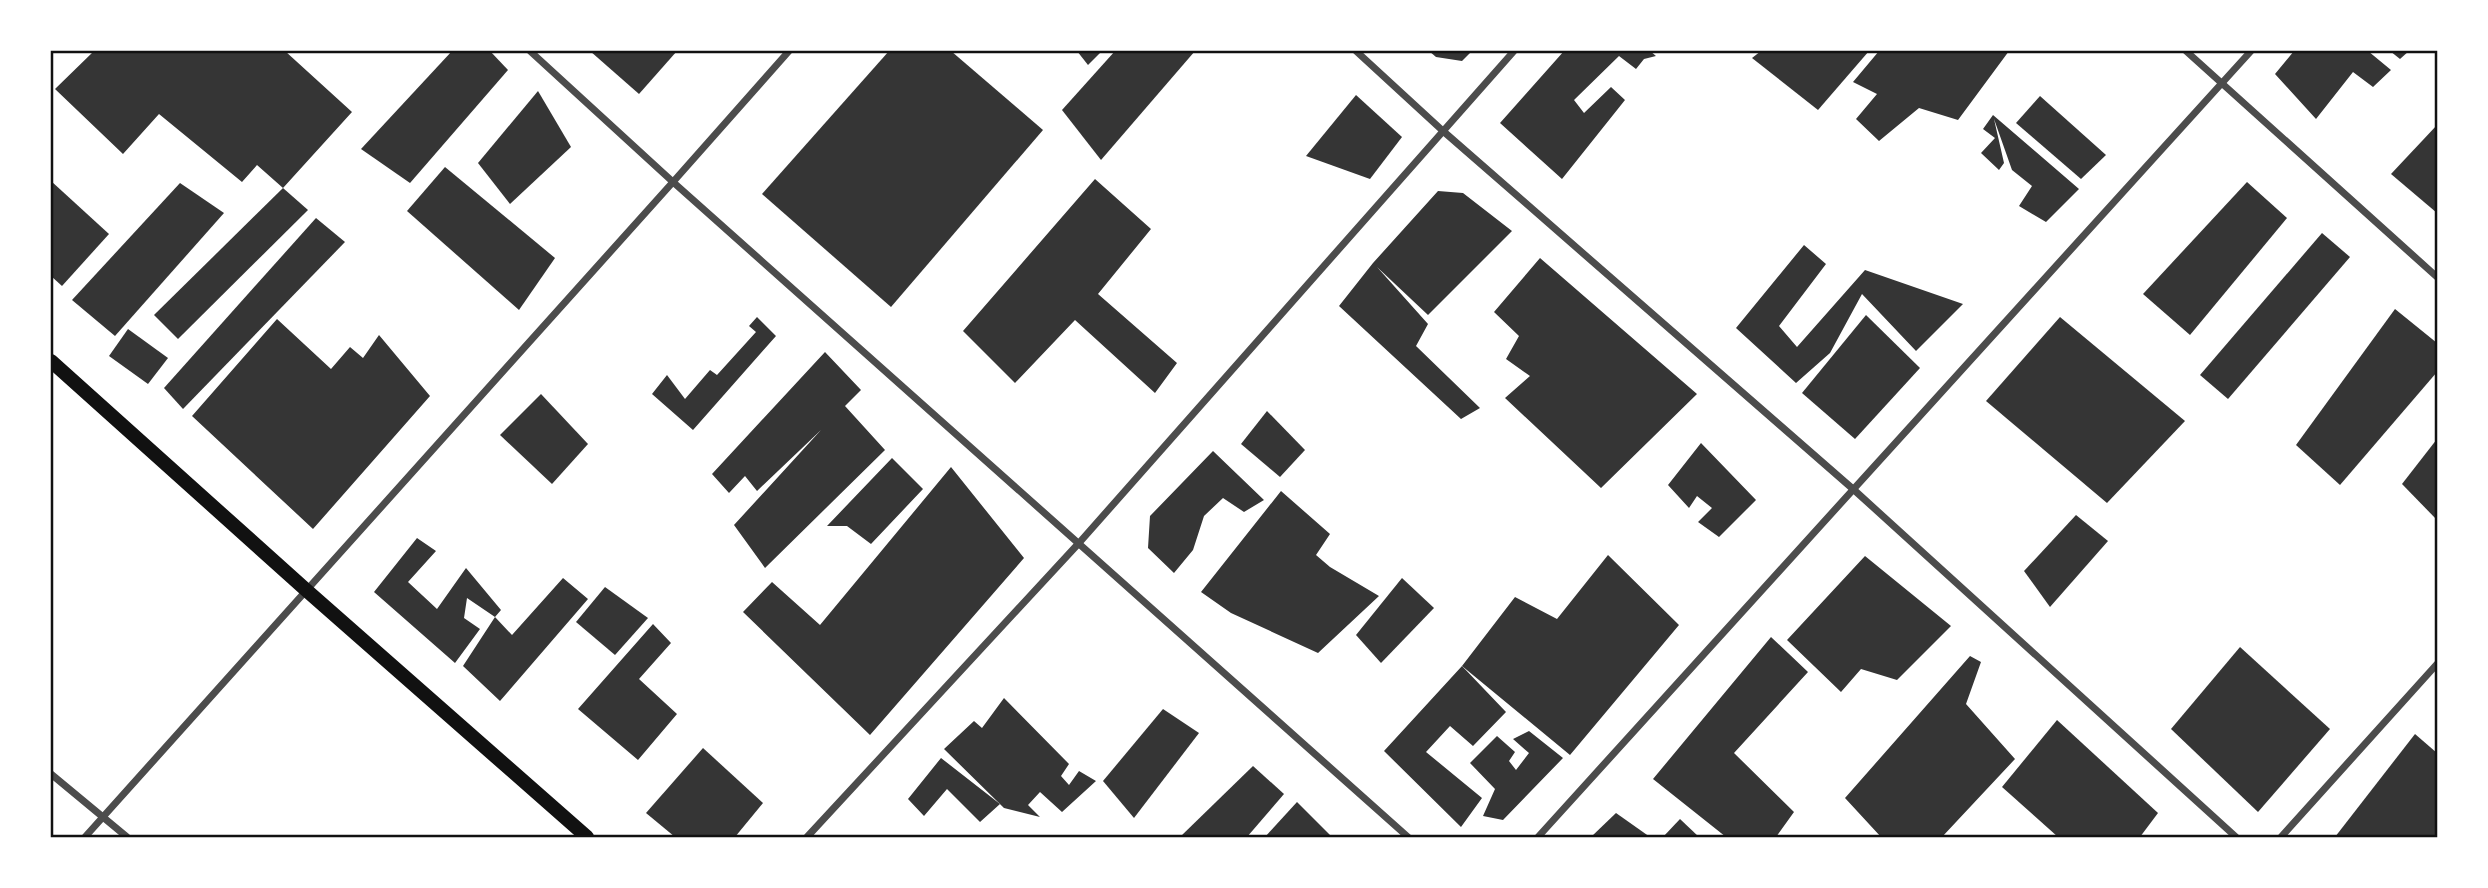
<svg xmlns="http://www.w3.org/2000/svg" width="2488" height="888" viewBox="0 0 2488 888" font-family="Rubik,sans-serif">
	<rect width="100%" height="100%" fill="#fff"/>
	<g fill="#353535">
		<polygon points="94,51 285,51 352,112 283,188 257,165 242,182 159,114 123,154 55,89"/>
		<polygon points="452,51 490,51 508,70 410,183 361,149"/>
		<polygon points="590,51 677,51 639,94"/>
		<polygon points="889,51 951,51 1043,130 891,307 762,194"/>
		<polygon points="1077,51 1102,51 1088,65"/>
		<polygon points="1115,51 1195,51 1101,160 1062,110"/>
		<polygon points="1429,51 1472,51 1462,61 1436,57"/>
		<polygon points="1564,51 1650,51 1656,56 1644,59 1636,69 1619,56 1574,100 1584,113 1611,87 1625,100 1562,179 1500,123"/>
		<polygon points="1761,51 1869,51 1818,110 1752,58"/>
		<polygon points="1879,51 2009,51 1958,120 1919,108 1879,141 1856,119 1877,94 1853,82"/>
		<polygon points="2294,51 2368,51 2391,70 2373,87 2353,72 2316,119 2275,74"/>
		<polygon points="2390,51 2409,51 2400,59"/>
		<polygon points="538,91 571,147 510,204 478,163"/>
		<polygon points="1356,95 1402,137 1370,179 1306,156"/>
		<polygon points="2040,96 2106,155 2081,179 2016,123"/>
		<polygon points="1993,115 2079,189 2046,222 2019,206 2032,186 2012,170 1994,119 2004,163 1999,170 1981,153 1995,138 1983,129"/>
		<polygon points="2437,125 2437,213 2391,174"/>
		<polygon points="445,167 555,258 519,310 407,211"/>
		<polygon points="1095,179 1151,229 1098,294 1177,363 1155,393 1075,320 1015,383 963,331"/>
		<polygon points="51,181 109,234 62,286 51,276"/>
		<polygon points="2247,182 2287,218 2190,335 2143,294"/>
		<polygon points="180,183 224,213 115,336 72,300"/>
		<polygon points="283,188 308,210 178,339 154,315"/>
		<polygon points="1438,191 1463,193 1512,231 1428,315 1377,267 1428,324 1416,346 1480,408 1461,419 1339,306 1373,263"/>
		<polygon points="316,218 345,242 183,409 164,388"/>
		<polygon points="2322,233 2350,257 2228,399 2200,375"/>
		<polygon points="1804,245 1826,264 1779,326 1797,347 1865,270 1963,304 1916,351 1862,294 1830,353 1796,383 1736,328"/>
		<polygon points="1540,258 1697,394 1601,488 1505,398 1530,376 1506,359 1519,336 1494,312"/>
		<polygon points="2395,309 2437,343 2437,372 2340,485 2296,445"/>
		<polygon points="1866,315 1920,368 1855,439 1802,393"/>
		<polygon points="757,317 776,336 693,430 652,394 667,375 685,399 710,370 717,375 756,332 749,326"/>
		<polygon points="2060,317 2185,421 2107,503 1986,401"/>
		<polygon points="277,319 331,369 350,347 363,358 379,335 430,396 313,529 192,416"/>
		<polygon points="128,329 168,358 148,384 109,356"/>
		<polygon points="825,352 861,390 845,406 885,450 765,568 734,525 821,430 757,491 745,476 729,493 712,474"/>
		<polygon points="541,394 588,444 552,484 500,435"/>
		<polygon points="1267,411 1305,450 1280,477 1241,444"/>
		<polygon points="2437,439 2437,520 2402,484"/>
		<polygon points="1701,443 1756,500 1719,537 1698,522 1712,508 1697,496 1689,508 1668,485"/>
		<polygon points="1213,451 1264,500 1244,512 1223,498 1204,516 1193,550 1174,573 1148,548 1150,516"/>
		<polygon points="892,458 923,489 871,544 847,526 827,526"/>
		<polygon points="951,467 1024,558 870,735 743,612 772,582 820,625"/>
		<polygon points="1281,491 1330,534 1316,555 1330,567 1379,596 1318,653 1231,613 1201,592"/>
		<polygon points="2076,515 2108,541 2050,607 2024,571"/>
		<polygon points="417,538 436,551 408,582 437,609 466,568 501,610 495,617 467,598 464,618 480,629 455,663 374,592"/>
		<polygon points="1608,555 1679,625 1570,755 1462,666 1515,597 1557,619"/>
		<polygon points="1865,556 1951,626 1897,680 1861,669 1841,692 1787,640"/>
		<polygon points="563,578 588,599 500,701 463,666 495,617 512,635"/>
		<polygon points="1402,578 1434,608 1381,663 1356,635"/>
		<polygon points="605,587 648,618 615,655 576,622"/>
		<polygon points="653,624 671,643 639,679 677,714 638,760 578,709"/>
		<polygon points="1771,637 1808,672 1734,753 1794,812 1776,837 1726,837 1653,779"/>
		<polygon points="2240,647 2330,729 2258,812 2171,729"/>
		<polygon points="1970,656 1981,662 1966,704 2015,759 1942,837 1881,837 1845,798"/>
		<polygon points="1462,666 1506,712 1473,746 1450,726 1426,752 1482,798 1461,827 1384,751"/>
		<polygon points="1004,698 1069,764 1061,776 1069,785 1079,771 1096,781 1062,812 1040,792 1028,805 1040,817 1004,808 944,749 974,721 982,728"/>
		<polygon points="1163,709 1199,733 1134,818 1103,781"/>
		<polygon points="2057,720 2158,813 2140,837 2058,837 2002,787"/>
		<polygon points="1529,731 1563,758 1503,820 1483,816 1495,789 1470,763 1497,736 1515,752 1509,761 1516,770 1529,753 1513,739"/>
		<polygon points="2415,734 2437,753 2437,837 2335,837"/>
		<polygon points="703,748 763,803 735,837 675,837 646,813"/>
		<polygon points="941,758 1000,804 980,822 947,789 924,816 908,799"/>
		<polygon points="1253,766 1284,794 1247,837 1180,837"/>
		<polygon points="1297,802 1330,835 1328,837 1265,837"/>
		<polygon points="1616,813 1650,837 1591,837"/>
		<polygon points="1680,819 1699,837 1663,837"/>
	</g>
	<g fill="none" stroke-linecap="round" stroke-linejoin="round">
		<g stroke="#4c4c4c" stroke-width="7">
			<polyline points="530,51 673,182 1408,837"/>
			<polyline points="1356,51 1443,131 1853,489 2236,837"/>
			<polyline points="2186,51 2437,277"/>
			<polyline points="51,774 127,837"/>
			<polyline points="85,837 673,182 789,51"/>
			<polyline points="807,837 1079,543 1514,51"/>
			<polyline points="1538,837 2251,51"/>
			<polyline points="2281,837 2437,664"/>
		</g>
		<polyline stroke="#111" stroke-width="14" points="51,361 305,589 587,837"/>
	</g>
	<rect width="2488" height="888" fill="none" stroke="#ffffff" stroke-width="105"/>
	<rect x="52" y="52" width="2384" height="784" fill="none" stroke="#111" stroke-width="2.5"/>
</svg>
